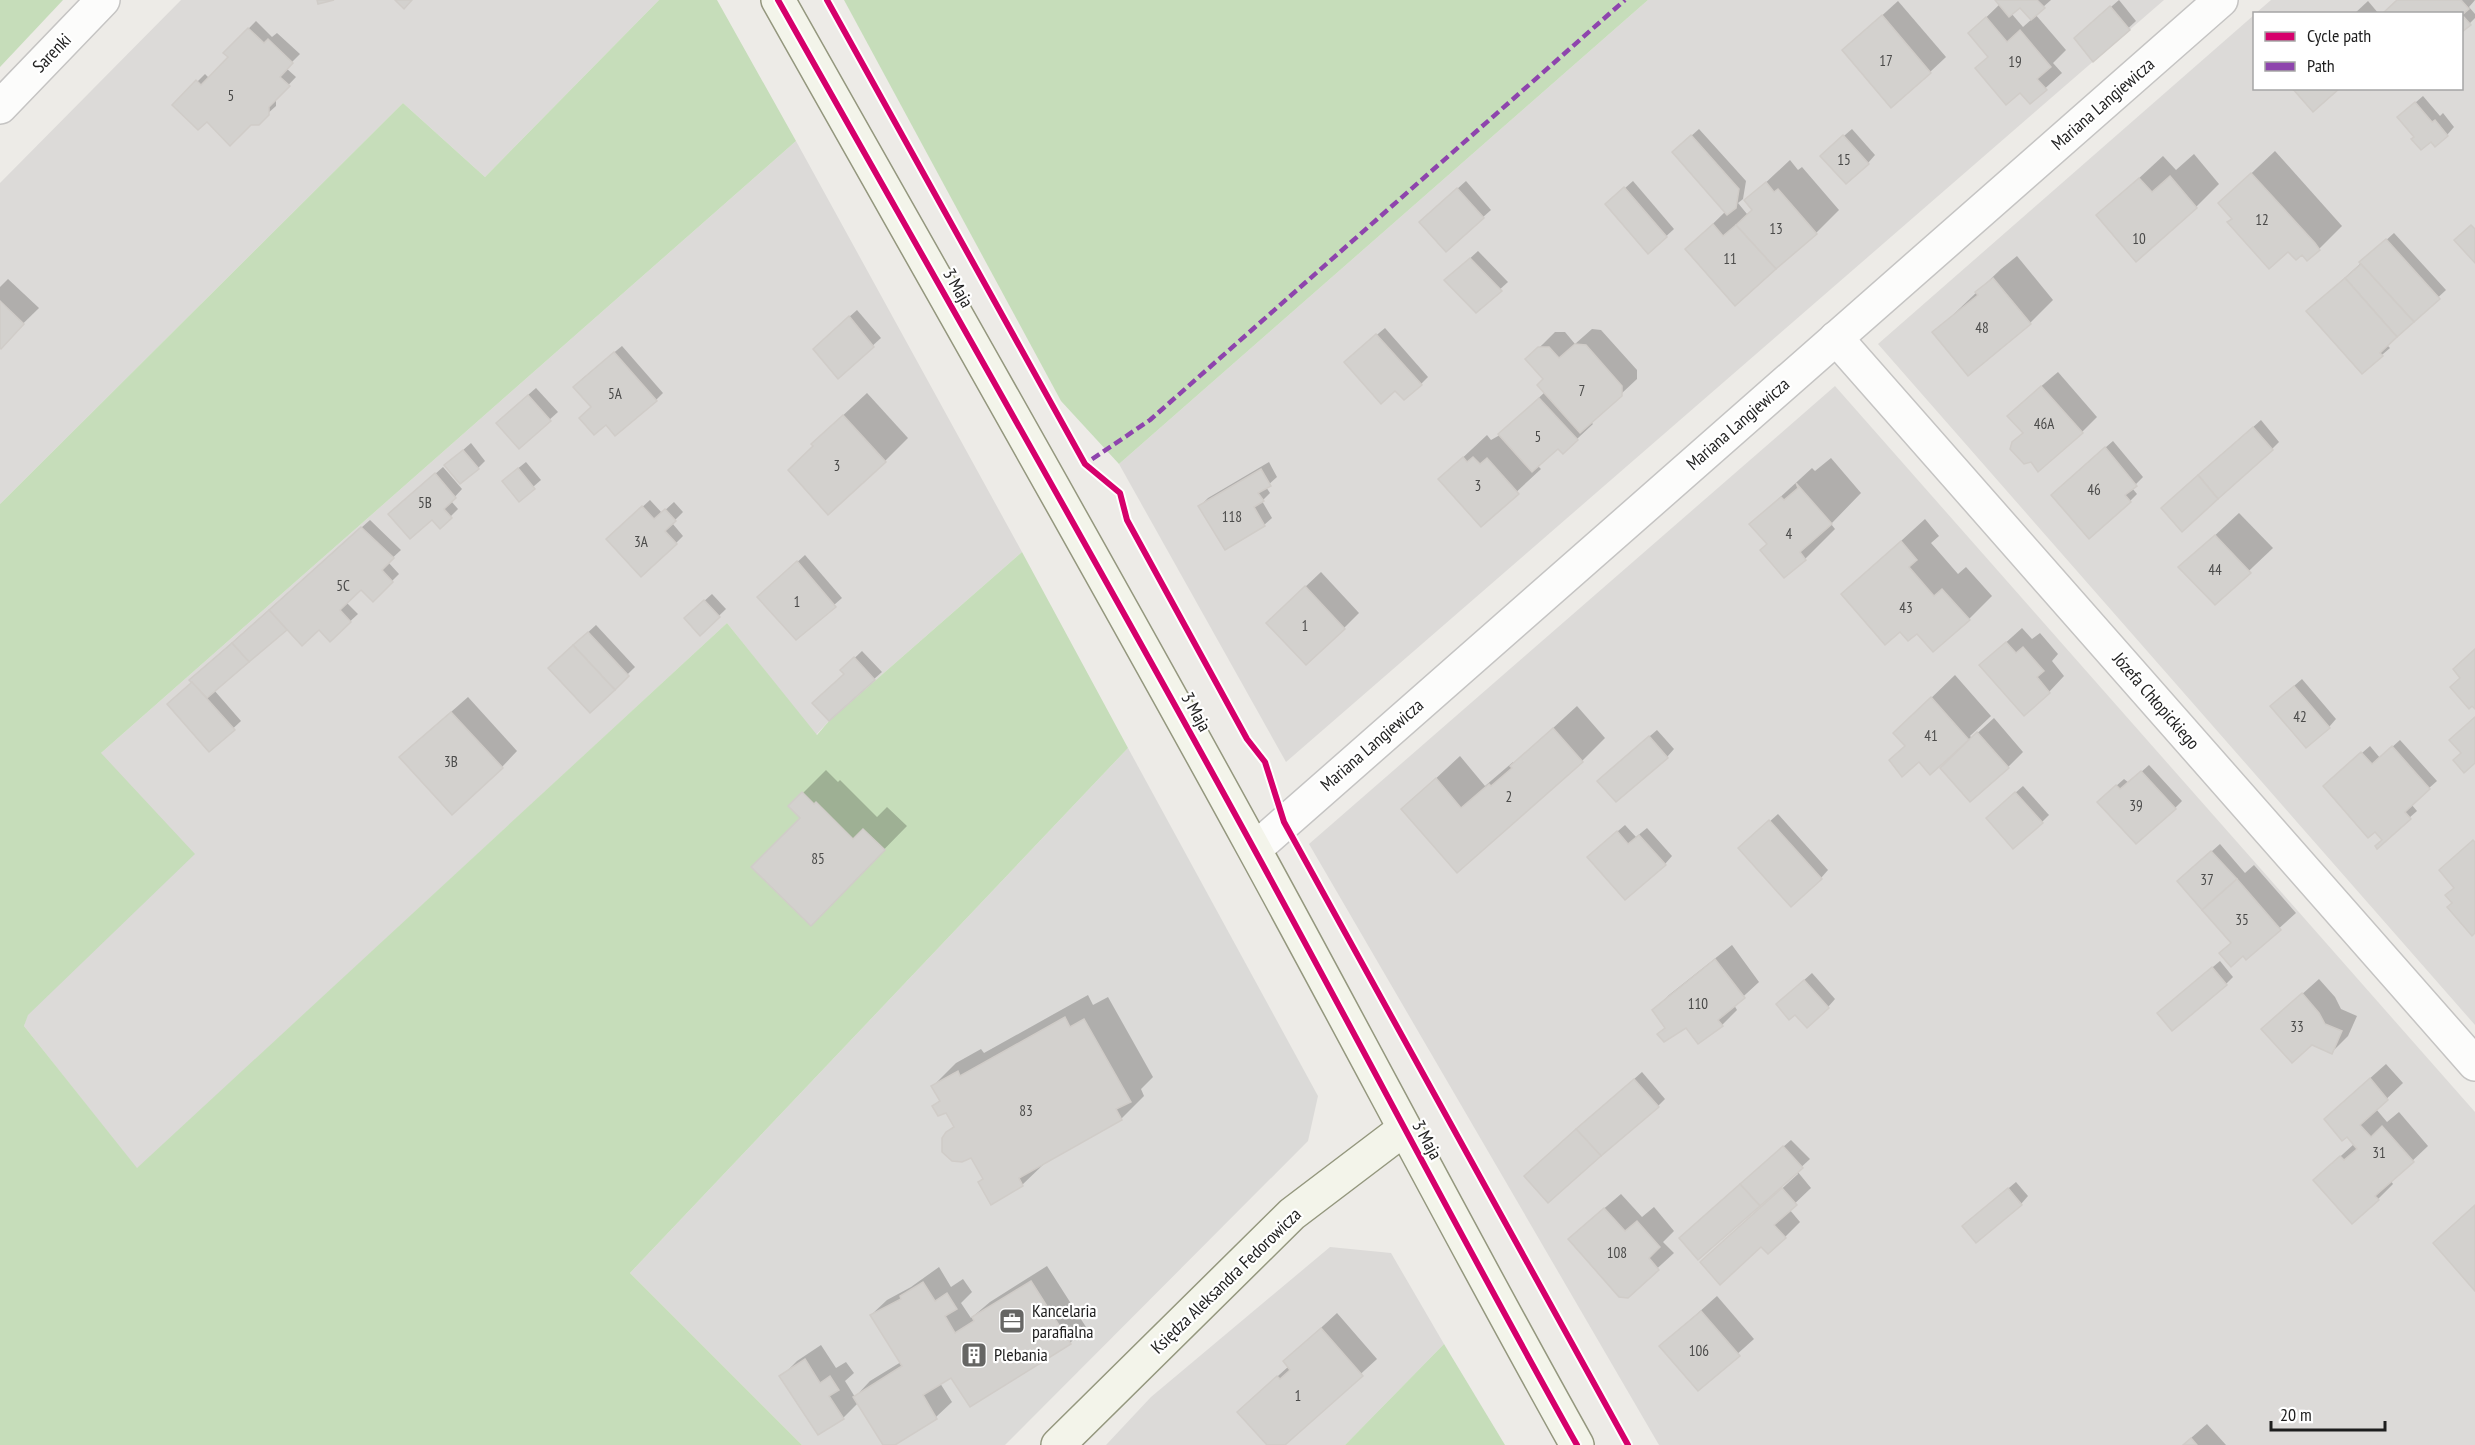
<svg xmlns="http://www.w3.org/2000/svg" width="2475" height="1445" viewBox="0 0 2475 1445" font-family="'PT Sans Narrow',sans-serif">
	<rect width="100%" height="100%" fill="#edebe7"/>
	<g fill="#dcdad8">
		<polygon points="181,0 659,0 485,177 403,103 0,504 0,183"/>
		<polygon points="1648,0 2164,0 1286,762 1119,464"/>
		<polygon points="2271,0 2475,0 2475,1025 1878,344 2254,15 2254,88 2462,88 2462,14 2256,13"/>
		<polygon points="796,141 1022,552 829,721 816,735 727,623 137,1169 24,1026 101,753"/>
		<polygon points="1835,386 2475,1112 2475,1445 1659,1445 1309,844"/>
		<polygon points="1330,1247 1391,1253 1444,1344 1345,1445 1106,1445 1151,1397"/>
	</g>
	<polygon fill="#dbdad8" points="1128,748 1318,1096 1308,1141 1005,1445 802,1445 630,1273"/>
	<g fill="#c6ddba">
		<polygon points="0,0 63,0 0,67"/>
		<polygon points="659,0 717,0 796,141 101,753 195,854 28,1015 24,1026 137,1168 727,623 817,735 829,721 1022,552 1128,748 630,1273 802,1445 0,1445 0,504 403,103 485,177"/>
		<polygon points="844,0 1648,0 1119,464 1061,401"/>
		<polygon points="1444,1344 1505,1445 1345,1445"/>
	</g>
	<g fill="#0003" fill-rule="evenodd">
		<path d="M1997,0H2051L2035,14L2066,50L2053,63L2062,73L2030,102L1970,33L2000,4ZM2021,5L2032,19L2023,27L2011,13Z"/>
		<polygon points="2119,0 2136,21 2094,60 2083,31"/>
		<polygon points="2399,0 2475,0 2469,7 2475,14 2475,18 2464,29 2462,14"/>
		<polygon points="1898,1 1946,57 1930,72 1844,50"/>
		<polygon points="2368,1 2379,14 2354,14"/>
		<polygon points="256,21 272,37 277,33 300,54 286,68 296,77 276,98 276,106 266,115 207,120 174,105 205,74 210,79 230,57 225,53"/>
		<polygon points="2423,96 2440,116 2443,113 2454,127 2447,135 2431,140 2416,137 2407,110"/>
		<polygon points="1699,129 1746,181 1743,199 1738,203 1747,214 1753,209 1746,201 1790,160 1798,170 1802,167 1839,210 1816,233 1687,249 1726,211 1681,145"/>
		<polygon points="1852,129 1875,155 1868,163 1830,148"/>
		<polygon points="2275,151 2342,226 2319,249 2289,250 2233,218 2220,203"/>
		<polygon points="2194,154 2219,184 2196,207 2098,216 2163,156 2176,170"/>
		<polygon points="1466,181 1491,210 1446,250 1428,215"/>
		<polygon points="1633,181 1674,229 1649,252 1615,197"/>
		<polygon points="2394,233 2446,290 2387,345 2390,348 2362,372 2316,304"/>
		<polygon points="1478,251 1508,282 1476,311 1454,273"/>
		<polygon points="2017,256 2053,300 2030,323 1934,333 2001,269"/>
		<polygon points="8,279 39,308 0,346 0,287"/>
		<polygon points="857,310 881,338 838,377 822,341"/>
		<polygon points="1385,328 1428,377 1421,384 1395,389 1353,355"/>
		<polygon points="1592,329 1601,330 1637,370 1637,379 1591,422 1593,424 1563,452 1559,447 1538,466 1541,469 1481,525 1440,479 1487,435 1491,440 1498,436 1545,392 1545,379 1527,359 1543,344 1555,332 1565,332 1575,344"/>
		<polygon points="622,346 663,393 656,400 593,407 582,379"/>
		<polygon points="2058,372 2097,417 2082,432 2024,433 2025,400"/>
		<polygon points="536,388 558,412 519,447 505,415"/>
		<polygon points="867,393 908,438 885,461 814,445 837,421"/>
		<polygon points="2261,420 2279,442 2272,449 2171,501"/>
		<polygon points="2113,441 2143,477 2132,488 2137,494 2130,501 2060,487"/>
		<polygon points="471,443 485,461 478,468 446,465"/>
		<polygon points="1831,458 1861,493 1831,524 1835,529 1805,559 1768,544 1751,524 1812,468 1815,471"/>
		<polygon points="526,462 541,480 519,499 511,474"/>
		<polygon points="1269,462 1277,477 1266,487 1270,493 1262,501 1272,518 1264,525 1200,506 1208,498"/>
		<polygon points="443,467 462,489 451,501 458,509 440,527 432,518 398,507"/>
		<polygon points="650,500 662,513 674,502 683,512 672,523 683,536 676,543 615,532"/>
		<polygon points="2239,513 2273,548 2215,603 2181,567"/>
		<polygon points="1925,519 1939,536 1931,543 1958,574 1966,567 1992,596 1969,619 1917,631 1900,630 1843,594"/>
		<polygon points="370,520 401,550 388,562 399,574 373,600 361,588 346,602 358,614 330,640 319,628 287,628 214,690 241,721 210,750 194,682 199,672"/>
		<polygon points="805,555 842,598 796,638 767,590"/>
		<polygon points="1321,572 1359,613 1344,628 1284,607"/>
		<polygon points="712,594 726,609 700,634 693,611"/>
		<polygon points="596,625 635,667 590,711 558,660"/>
		<polygon points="2022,628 2032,639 2040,633 2058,654 2052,661 2064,676 2049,692 1981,665"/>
		<polygon points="862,651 882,672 829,719 845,674 842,670"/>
		<polygon points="1955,675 1991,716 1970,736 1972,738 1994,718 2023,752 2008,767 1955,751 1906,745 1895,733"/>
		<polygon points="2302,679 2336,719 2329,727 2279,699"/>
		<polygon points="468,697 517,751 502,767 417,742"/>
		<polygon points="1577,706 1605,738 1582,761 1457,871 1403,809 1460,756 1485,786 1513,762 1515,763"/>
		<polygon points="1657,730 1674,749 1667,757 1607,773"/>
		<polygon points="2400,740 2437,781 2411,804 2417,811 2384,840 2332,779 2370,746 2380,758"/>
		<polygon points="2149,765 2182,801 2175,808 2106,795 2124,779 2129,783"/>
		<polygon points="826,770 838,782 840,780 877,817 887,807 907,826 811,924 802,818 790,806"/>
		<polygon points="2023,786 2049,815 2042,822 1995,811"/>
		<polygon points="1778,814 1828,870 1821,878 1748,841"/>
		<polygon points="1625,825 1636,837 1647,828 1672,856 1665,864 1596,850"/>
		<polygon points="2220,844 2245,873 2254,865 2296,913 2246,958 2232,942 2186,874"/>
		<polygon points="1732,945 1759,982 1734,1005 1737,1010 1722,1025 1666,1027 1654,1010 1669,995"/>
		<polygon points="2220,961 2233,977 2226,984 2167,1006"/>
		<polygon points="1812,973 1835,999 1828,1007 1795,1013 1785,997"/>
		<polygon points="2319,979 2335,997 2341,1009 2357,1016 2348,1036 2332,1052 2312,1043 2263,1029"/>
		<polygon points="1088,995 1093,1005 1108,997 1153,1077 1141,1089 1144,1096 1121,1119 1046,1162 1022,1185 984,1178 971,1156 947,1133 955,1125 946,1111 934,1106 941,1100 933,1086 956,1063 981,1049 984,1053"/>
		<polygon points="2386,1064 2403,1083 2376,1109 2387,1122 2399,1112 2428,1146 2391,1181 2393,1184 2378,1199 2331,1165 2354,1144 2341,1104"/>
		<polygon points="1642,1072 1665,1099 1658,1106 1533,1169"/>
		<polygon points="1791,1140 1810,1159 1797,1171 1811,1188 1789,1209 1800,1222 1785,1237 1761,1245 1718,1247 1798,1174 1796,1172 1689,1231"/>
		<polygon points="2016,1182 2028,1196 2021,1204 1972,1219"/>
		<polygon points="1621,1194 1642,1217 1654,1207 1674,1231 1663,1242 1674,1253 1627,1296 1586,1224"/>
		<polygon points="1047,1266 1086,1327 1070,1343 952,1376 940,1383 952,1402 936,1417 892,1445 885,1445 858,1403 843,1418 781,1377 797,1361 821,1345 836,1368 846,1362 854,1373 845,1381 855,1397 870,1381 901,1362 871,1315 887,1300 911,1287 939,1267 951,1287 963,1279 972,1292 961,1303 971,1318 990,1302"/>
		<polygon points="1717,1296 1754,1339 1698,1389 1661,1346"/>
		<polygon points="1337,1313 1377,1359 1283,1445 1269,1445 1255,1397 1289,1366 1285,1361"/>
		<polygon points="2207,1424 2226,1445 2183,1445"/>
	</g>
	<g fill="#d3d1ce" stroke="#d0ccc8" stroke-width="1.5">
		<polygon points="317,0 334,0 318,4"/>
		<polygon points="395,0 412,0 404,9"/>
		<polygon points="1995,0 2037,0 2045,8 2031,20 2020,8 2009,17"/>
		<polygon points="2397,0 2461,0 2469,9 2462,15 2471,25 2463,31 2462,29 2462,14 2382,14"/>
		<polygon points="2110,6 2130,30 2093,62 2074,38"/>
		<polygon points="1882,15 1931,73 1891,108 1842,50"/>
		<polygon points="1986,17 2007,42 2020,30 2051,67 2037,79 2047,90 2030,104 2020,93 2006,105 1975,68 1988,57 1968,33"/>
		<polygon points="248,28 264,43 268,39 293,63 280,77 290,86 269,107 269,115 259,125 251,125 230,146 207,122 198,130 172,105 196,80 201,85 228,57 223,53"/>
		<polygon points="2292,88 2340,88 2313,112"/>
		<polygon points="2415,102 2432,122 2435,120 2448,136 2435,147 2431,142 2421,150 2411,139 2414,137 2397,117"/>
		<polygon points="1691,135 1739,189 1736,208 1727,215 1672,152"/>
		<polygon points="1843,135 1869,164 1846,184 1820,156"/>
		<polygon points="2251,173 2315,243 2320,250 2307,261 2302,255 2296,260 2288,252 2269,269 2227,222 2232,219 2218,203"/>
		<polygon points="2170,176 2197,208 2136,262 2096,215 2139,178 2152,192"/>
		<polygon points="1766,182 1774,192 1778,189 1817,234 1776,269 1736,225 1752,210 1744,200"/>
		<polygon points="1624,187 1667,237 1648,254 1605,204"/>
		<polygon points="1457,188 1484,218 1446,252 1419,222"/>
		<polygon points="1713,224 1723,236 1736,225 1776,269 1735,306 1685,249"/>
		<polygon points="2471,225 2475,229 2475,263 2454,240"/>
		<polygon points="2386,239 2440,299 2414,322 2359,262"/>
		<polygon points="1470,258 1502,291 1476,313 1444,280"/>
		<polygon points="2361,264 2414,322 2397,337 2345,278"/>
		<polygon points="1993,278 2031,324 1968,376 1932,332 1978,295 1975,292"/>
		<polygon points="2345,278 2397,337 2380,353 2383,356 2362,374 2306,311"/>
		<polygon points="0,301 24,324 1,349 0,348"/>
		<polygon points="849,316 874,347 838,379 813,349"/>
		<polygon points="1376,334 1422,385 1404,400 1395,391 1381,404 1344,362"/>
		<polygon points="1575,344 1586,345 1622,386 1622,396 1580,433 1537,385 1543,379 1525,359 1538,347 1549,347 1559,358"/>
		<polygon points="614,352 657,401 615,436 606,425 594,435 579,418 591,407 573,387"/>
		<polygon points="2041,386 2083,433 2038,472 2031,462 2024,464 2010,449 2012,442 2023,433 2007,416"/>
		<polygon points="528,395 551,421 519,449 496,423"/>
		<polygon points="1539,398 1578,440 1563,454 1558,449 1532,472 1498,434"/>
		<polygon points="843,415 886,462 828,515 788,470 813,446 811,444"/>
		<polygon points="2253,427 2273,450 2218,499 2198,475"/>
		<polygon points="2105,447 2137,486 2125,495 2131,502 2089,539 2051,495"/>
		<polygon points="463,450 479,469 460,484 444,465"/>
		<polygon points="1463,457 1467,462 1473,457 1480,464 1487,458 1519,494 1481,527 1438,479"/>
		<polygon points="518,468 535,489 519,502 502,481"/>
		<polygon points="1261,469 1271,486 1258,493 1264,501 1254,507 1265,526 1225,550 1198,506"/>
		<polygon points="435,473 456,498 444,509 452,518 440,529 432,520 410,539 388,514"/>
		<polygon points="2198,475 2218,499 2182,532 2161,508"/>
		<polygon points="1796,483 1832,524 1800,552 1806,560 1784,578 1760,550 1767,544 1749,524 1781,497 1784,500 1798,488"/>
		<polygon points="642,506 654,519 665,509 676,521 665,531 677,544 641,577 606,539"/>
		<polygon points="361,527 394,558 382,570 393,582 373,602 361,590 340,610 351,622 330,642 319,630 302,646 269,610"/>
		<polygon points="2215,535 2251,573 2215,605 2178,567"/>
		<polygon points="1901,541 1917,560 1909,567 1934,596 1942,589 1970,620 1933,652 1917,634 1908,641 1900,632 1885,645 1841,594"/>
		<polygon points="797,561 836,607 796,640 757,597"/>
		<polygon points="1305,586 1345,629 1306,665 1266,623"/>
		<polygon points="704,600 720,617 700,636 684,618"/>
		<polygon points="269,610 287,630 249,662 232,643"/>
		<polygon points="588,632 629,676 615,690 573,645"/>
		<polygon points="2006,642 2016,653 2023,647 2044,671 2037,677 2050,693 2024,716 1979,665"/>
		<polygon points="232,643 249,662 207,698 189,680"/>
		<polygon points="573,645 615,690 590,713 548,668"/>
		<polygon points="2475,649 2475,709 2472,706 2469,709 2450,687 2460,678 2453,669"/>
		<polygon points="854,657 875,680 829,721 812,703 844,674 840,670"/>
		<polygon points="192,682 235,730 209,752 167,704"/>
		<polygon points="2294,686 2330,728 2306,748 2270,706"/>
		<polygon points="1931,697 1969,740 1930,775 1919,762 1902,777 1889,760 1905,746 1893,733"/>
		<polygon points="451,712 503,768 452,815 399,757"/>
		<polygon points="2475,717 2475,763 2464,773 2453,760 2461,753 2449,740"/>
		<polygon points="1553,728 1583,762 1457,873 1401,809 1436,778 1461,808 1489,784 1491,786 1512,768 1510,766"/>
		<polygon points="1977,732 2009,768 1970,802 1940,768"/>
		<polygon points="1649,736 1668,758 1616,802 1597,781"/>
		<polygon points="2392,746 2430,789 2405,812 2411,819 2377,849 2375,846 2382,840 2375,832 2368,838 2323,786 2361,752 2372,764"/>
		<polygon points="2141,771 2176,809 2136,844 2097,802 2116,785 2120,789"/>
		<polygon points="802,792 814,804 816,802 853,839 863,829 885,850 811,926 751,867 800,818 788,806"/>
		<polygon points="2015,792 2043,823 2013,849 1986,818"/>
		<polygon points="1769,820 1822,879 1791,907 1738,848"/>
		<polygon points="1617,831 1628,844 1639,835 1666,865 1625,900 1587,857"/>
		<polygon points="2473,840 2475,842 2475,933 2472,936 2447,907 2452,903 2445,895 2454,888 2439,870"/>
		<polygon points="2211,851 2237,879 2202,910 2177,881"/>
		<polygon points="2237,879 2281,930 2246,960 2243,956 2231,967 2219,953 2231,943 2202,910"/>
		<polygon points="1715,959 1745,998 1718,1020 1723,1026 1698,1044 1686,1028 1664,1042 1657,1034 1665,1028 1652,1010"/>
		<polygon points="2212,967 2227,985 2172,1031 2157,1013"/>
		<polygon points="1804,980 1829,1008 1807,1028 1795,1015 1789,1020 1776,1004"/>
		<polygon points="2302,993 2319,1013 2325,1024 2342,1031 2332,1054 2312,1045 2292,1063 2261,1029"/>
		<polygon points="1065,1017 1070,1027 1084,1019 1131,1102 1116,1109 1122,1120 1019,1178 1023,1186 991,1205 978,1182 983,1179 971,1158 962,1162 952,1161 942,1152 942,1138 946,1132 954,1127 946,1113 938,1116 932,1106 940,1101 931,1086 958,1071 960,1076"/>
		<polygon points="2370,1078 2388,1100 2360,1125 2371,1137 2382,1126 2414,1162 2375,1196 2379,1200 2352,1224 2313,1180 2340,1156 2344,1160 2357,1149 2347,1137 2342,1141 2324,1119"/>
		<polygon points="1634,1079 1659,1107 1601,1156 1576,1129"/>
		<polygon points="1576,1129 1601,1156 1548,1203 1524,1176"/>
		<polygon points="1783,1146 1803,1168 1760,1206 1740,1184"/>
		<polygon points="1740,1184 1760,1206 1698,1260 1679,1238"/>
		<polygon points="1782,1188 1797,1205 1774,1225 1786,1238 1768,1254 1761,1247 1720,1285 1700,1262"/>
		<polygon points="2008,1188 2022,1205 1976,1243 1962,1226"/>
		<polygon points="2475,1205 2475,1291 2433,1243"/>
		<polygon points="1604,1208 1625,1231 1637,1221 1660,1247 1649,1258 1659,1270 1628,1298 1619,1297 1568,1239"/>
		<polygon points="1031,1281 1071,1344 970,1407 951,1378 923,1395 937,1419 895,1445 883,1445 853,1397 902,1366 870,1315 901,1299 900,1296 923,1282 935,1301 947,1293 957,1309 945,1316 955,1333 974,1321 972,1317"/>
		<polygon points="1701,1311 1740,1356 1698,1391 1659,1346"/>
		<polygon points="1321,1328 1363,1376 1285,1445 1267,1445 1237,1412 1277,1376 1280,1379 1290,1370 1283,1361"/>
		<polygon points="805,1359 820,1383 830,1376 839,1390 829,1396 844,1419 818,1435 779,1376"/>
		<polygon points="2191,1438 2197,1445 2183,1445"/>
	</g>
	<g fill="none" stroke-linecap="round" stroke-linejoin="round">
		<defs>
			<g id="street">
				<polyline points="0,107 103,0"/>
				<polyline points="1836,338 2475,1064"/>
				<polyline points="1255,849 2221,0"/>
			</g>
			<g id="secondary">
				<path d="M778,0C937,282 1098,563 1253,847C1362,1046 1466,1247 1577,1445"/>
				<polyline points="1058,1445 1292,1214 1404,1129"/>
			</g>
		</defs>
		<use href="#street" stroke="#c5c4c3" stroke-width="36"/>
		<use href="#secondary" stroke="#94977e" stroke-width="36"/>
		<use href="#street" stroke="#fcfcfb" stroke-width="33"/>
		<use href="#secondary" stroke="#f3f4ea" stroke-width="33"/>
		<polyline stroke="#8e44ad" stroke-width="4.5" stroke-dasharray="9 4.5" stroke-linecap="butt" points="1089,467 1085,464 1150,420 1625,0"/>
		<defs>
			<g id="cycleway">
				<path d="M778,0C937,282 1098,563 1253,847C1362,1046 1466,1247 1577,1445"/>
				<polyline points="827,0 1085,464 1120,493 1127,520 1247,739 1265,762 1284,822 1628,1445"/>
			</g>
		</defs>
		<use href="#cycleway" stroke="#fff" stroke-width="10"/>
		<use href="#cycleway" stroke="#d6006c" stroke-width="6"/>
	</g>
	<defs>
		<symbol id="office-square" viewBox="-11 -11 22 22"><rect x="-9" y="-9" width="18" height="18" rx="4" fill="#666664" stroke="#fff"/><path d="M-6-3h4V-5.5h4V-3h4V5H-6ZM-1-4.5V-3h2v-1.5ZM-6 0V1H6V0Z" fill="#fff"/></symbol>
		<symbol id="building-square" viewBox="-11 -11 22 22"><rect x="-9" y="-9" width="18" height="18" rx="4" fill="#666664" stroke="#fff"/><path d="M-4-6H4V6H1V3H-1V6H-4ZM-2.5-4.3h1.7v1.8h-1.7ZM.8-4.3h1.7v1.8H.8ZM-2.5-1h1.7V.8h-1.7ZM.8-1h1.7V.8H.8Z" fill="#fff"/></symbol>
	</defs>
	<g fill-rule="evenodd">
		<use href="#office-square" x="997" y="1306" width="30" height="30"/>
		<use href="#building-square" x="959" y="1340" width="30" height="30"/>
	</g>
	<g text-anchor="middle" stroke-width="4.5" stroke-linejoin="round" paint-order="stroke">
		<g font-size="15" fill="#4b4b4a">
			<text x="1886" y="66">17</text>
			<text x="2015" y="67">19</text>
			<text x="231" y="101">5</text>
			<text x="1844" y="165">15</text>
			<text x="2262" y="225">12</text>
			<text x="1776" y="234">13</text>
			<text x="2139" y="244">10</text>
			<text x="1730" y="264">11</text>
			<text x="1982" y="333">48</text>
			<text x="1582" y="396">7</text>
			<text x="615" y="399">5A</text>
			<text x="2044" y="429">46A</text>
			<text x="1538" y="442">5</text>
			<text x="837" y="471">3</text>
			<text x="1478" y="491">3</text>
			<text x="2094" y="495">46</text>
			<text x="425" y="508">5B</text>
			<text x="1232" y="522">118</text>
			<text x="1789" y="539">4</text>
			<text x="641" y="547">3A</text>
			<text x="2215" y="575">44</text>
			<text x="343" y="591">5C</text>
			<text x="797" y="607">1</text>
			<text x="1906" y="613">43</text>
			<text x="1305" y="631">1</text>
			<text x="2300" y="722">42</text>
			<text x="1931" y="741">41</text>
			<text x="451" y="767">3B</text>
			<text x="1509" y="802">2</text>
			<text x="2136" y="811">39</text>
			<text x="818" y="864">85</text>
			<text x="2207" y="885">37</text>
			<text x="2242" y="925">35</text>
			<text x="1698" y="1009">110</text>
			<text x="2297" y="1032">33</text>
			<text x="1026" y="1116">83</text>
			<text x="2379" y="1158">31</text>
			<text x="1617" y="1258">108</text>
			<text x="1699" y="1356">106</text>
			<text x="1298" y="1401">1</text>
		</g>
		<g font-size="18" fill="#1e1e1e" stroke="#fff">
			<text transform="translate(52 53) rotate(-46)" y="6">Sarenki</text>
			<text transform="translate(2103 104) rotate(-41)" y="6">Mariana Langiewicza</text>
			<text transform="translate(958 288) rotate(60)" y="6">3 Maja</text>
			<text transform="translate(1738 424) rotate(-41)" y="6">Mariana Langiewicza</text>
			<text transform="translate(2156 701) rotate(49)" y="6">Józefa Chłopickiego</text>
			<text transform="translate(1196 712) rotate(61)" y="6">3 Maja</text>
			<text transform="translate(1372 745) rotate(-41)" y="6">Mariana Langiewicza</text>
			<text transform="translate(1427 1140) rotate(61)" y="6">3 Maja</text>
			<text transform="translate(1226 1281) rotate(-44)" y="6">Księdza Aleksandra Fedorowicza</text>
		</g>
		<g font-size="18" fill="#1e1e1e" stroke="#fff" text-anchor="start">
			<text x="1032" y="1317">Kancelaria<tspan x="1032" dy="21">parafialna</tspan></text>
			<text x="994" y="1361">Plebania</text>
		</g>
	</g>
	<rect x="2253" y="12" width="210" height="78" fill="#ffffff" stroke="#a5a5a5" stroke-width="1.5"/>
	<rect x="2265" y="32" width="30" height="9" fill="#d6006c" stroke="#a5a5a5" stroke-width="1.5"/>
	<text x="2307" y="42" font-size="18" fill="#1e1e1e">Cycle path</text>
	<rect x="2265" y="62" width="30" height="9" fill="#8e44ad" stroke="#a5a5a5" stroke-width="1.5"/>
	<text x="2307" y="72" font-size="18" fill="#1e1e1e">Path</text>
	<path d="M2271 1421v9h114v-9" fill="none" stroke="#1e1e1e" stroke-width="3"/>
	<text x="2280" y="1421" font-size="18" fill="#1e1e1e" stroke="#ffffff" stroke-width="4.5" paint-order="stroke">20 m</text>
</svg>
